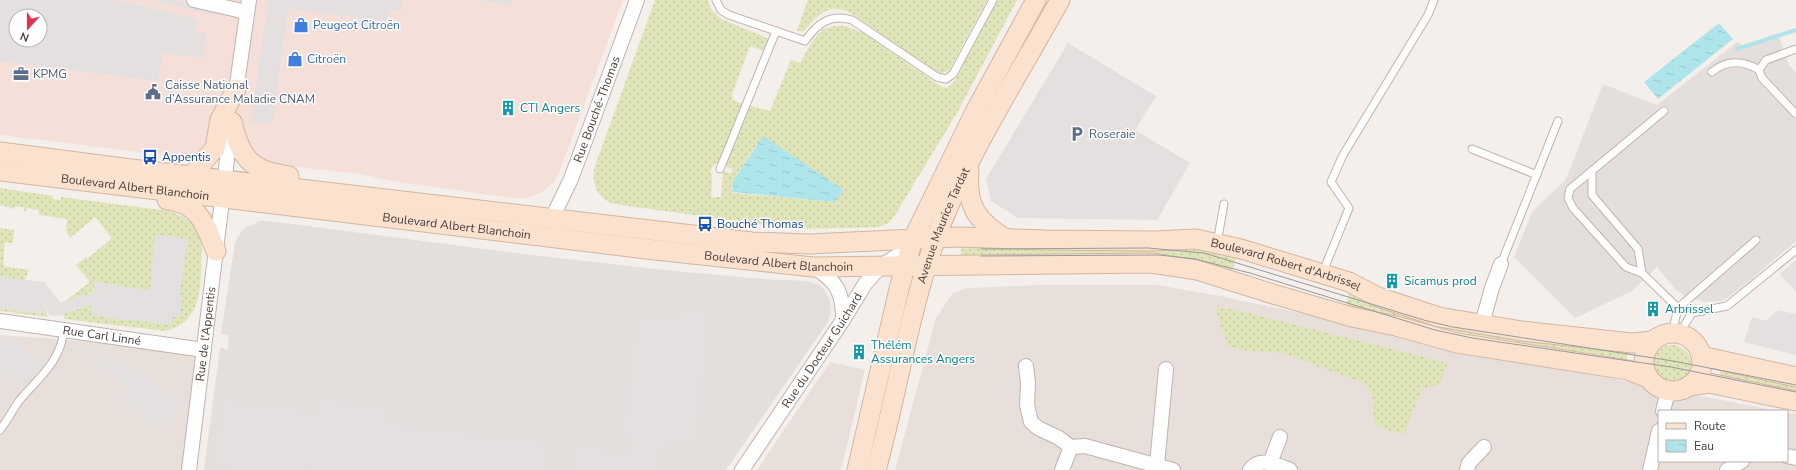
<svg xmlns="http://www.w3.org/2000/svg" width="1796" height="470" viewBox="0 0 1796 470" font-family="'Nunito Sans',sans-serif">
	<defs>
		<pattern id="grass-dots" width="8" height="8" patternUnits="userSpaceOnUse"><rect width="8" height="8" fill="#dfe5b8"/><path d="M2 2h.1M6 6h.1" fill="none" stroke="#c1c69f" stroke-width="1.8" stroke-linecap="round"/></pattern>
		<pattern id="water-ripples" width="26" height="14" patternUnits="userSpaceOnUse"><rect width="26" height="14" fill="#aee5eb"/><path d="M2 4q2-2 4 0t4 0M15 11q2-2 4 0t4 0" fill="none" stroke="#97c6ca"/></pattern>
	</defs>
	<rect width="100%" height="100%" fill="#f4efeb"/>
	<g fill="#e8dfda">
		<polygon points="1044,285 1158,285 1225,297 1634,383 1778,411 1659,411 1659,461 1787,461 1787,413 1796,414 1796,470 895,470 936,318 952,294 966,288"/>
		<polygon points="0,335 199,349 185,470 0,470"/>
		<polygon points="830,362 865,370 841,470 757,470"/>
	</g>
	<path fill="#f4e0d9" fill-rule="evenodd" d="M0,0H623L559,173L555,180L543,192L528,198L519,199L398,182L360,174L277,165L172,156L0,135ZM16,16H40V40H16Z"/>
	<g fill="#e4dedc">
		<polygon points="1778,33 1789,65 1796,73 1796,241 1743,286 1727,298 1722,301 1704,302 1685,296 1675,289 1657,267 1632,291 1575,318 1514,257 1532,212 1566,179 1603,84 1657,105 1737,42 1743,46"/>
		<polygon points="260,221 268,221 515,253 664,270 762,279 808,281 819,285 824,289 830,300 831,311 828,322 726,470 204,470 220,348 228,349 229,335 221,334 235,243 241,232 245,228"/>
	</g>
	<g fill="url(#grass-dots)" fill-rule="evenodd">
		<path d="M655,0H708L711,9L721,19L767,38L768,41L765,51L750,46L732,94L733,100L742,104L719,162L712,167L710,172L712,176L711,197H721L723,172L731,173L733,169L727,167L725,162L748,105L770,111L791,60L800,63L813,40L823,29L834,26H845L863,33L942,87L947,88L954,82L998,0H1017L957,113L892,220L887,224L878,227L807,229L766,225L614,204C596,198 591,183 595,166ZM758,143L835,202L733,193L731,188L737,174Z"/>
		<path d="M808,0H987L951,67L948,71L941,73L934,71L854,15C831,0 818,14 803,32L797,30Z"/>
		<path d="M0,188L53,196V199L61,200V197L169,211L182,216L194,225L198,231L201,239L202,247C200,280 206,322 165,331L64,319V314L89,305L92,306V316L150,291L95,282L93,293L73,298L67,304L69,298L90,282L76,265L86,257L87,259L112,238L95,217L70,238L66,231L67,219L39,215V210L26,208V212L24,211V207L15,206V209L0,205Z"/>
		<polygon points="0,228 14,230 13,243 5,242 3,266 29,270 25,280 0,277"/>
		<polygon points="1125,245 1183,247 1209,252 1236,259 1232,271 961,260 961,247"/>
		<polygon points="1349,294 1436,320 1628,351 1626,363 1482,342 1345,306"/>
		<polygon points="43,301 48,317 0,311 0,308 45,314"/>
		<polygon points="1215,306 1247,313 1448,363 1439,385 1422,388 1404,434 1381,428 1373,421 1374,400 1366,384 1282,353 1245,350 1228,347"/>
		<circle cx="1672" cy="364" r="19"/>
		<polygon points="1721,368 1796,384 1796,394 1719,377"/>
	</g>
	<g fill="#e3e0df" fill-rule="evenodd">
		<path d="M0,0H116L198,19L195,32L206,34L203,58L163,53L158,81L0,61ZM16,16H40V40H16Z"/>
		<polygon points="152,0 171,0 213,10 212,15"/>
		<polygon points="268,0 402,0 401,11 389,9 387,22 288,8 272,124 251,122"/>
		<polygon points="480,0 512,0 511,6"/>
		<polygon points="1068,43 1156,96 1135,130 1190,163 1157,220 1018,218 991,201 986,179"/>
		<polygon points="155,234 188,239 180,294 182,295 180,317 173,317 172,325 92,316 92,306 89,305 64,314 63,316 49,315 44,303 45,314 0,308 0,277 44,282 61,303 69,298 68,303 73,298 93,293 95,282 150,291"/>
		<polygon points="1796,260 1796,292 1780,274"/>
		<polygon points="678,308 711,312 695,444 670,442 658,451 656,470 569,470 572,446 633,453 633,438 622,436 636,317 676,322"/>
		<polygon points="1778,310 1796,314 1796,355 1744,342 1752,317 1766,321"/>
		<polygon points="12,337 43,364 21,389 0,370 0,342 6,344"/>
		<polygon points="104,353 114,361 127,362 181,405 175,413 172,426 165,434 121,397 128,389 97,362"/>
		<polygon points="319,399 385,407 383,423 549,443 545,470 318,470 307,469 307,470 233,470 212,467 221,400 318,412"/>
	</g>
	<g fill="url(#water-ripples)">
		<polygon points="1719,23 1733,39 1658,99 1644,82"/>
		<polygon points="763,136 844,190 835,202 732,192 733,181"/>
	</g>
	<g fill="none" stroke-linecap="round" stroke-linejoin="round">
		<polyline stroke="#aee5eb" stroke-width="4" points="1737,49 1796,30"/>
		<defs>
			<g id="lane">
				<path d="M716,0L721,10L729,15L805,41C817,24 830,13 852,20L937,77L946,79L953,74L993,0"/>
				<polyline points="1796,49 1766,60 1759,70 1762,78 1796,114"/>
				<path d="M1712,72C1726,60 1743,60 1759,70"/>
				<polyline points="1664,111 1570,189 1568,198 1573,208 1626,267 1642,273 1678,308"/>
				<polyline points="1472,149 1537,175"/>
				<polyline points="720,169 776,31"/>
				<polyline points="1592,171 1592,195 1638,249 1642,273"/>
				<polyline points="1217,243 1224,204"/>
				<polyline points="1501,264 1558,121"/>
				<polyline points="1322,274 1349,208 1331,182 1343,155 1428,15 1434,0"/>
				<polyline points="1672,333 1678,308 1756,240"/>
				<polyline points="1679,334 1692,313 1727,306 1796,250"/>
				<path d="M0,430C7,421 12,411 19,401C39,377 61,362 64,329"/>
			</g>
			<g id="street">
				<polyline points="194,0 246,12"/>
				<polyline points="235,98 249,0"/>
				<path id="s1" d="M557,227L555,218L556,210L571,179L637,0"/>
				<path d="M813,267C837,281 843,292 843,320"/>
				<path id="s2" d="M0,321L204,350"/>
				<polyline points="1482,324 1492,288 1501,264"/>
				<polyline points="1026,366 1028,383 1027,405 1031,422 1038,428 1059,438 1071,447"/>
				<polyline points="1663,411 1668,391"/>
				<polyline points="1787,456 1796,458"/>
				<polyline points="1270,463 1280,437"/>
				<polyline points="1157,465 1166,369"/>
				<path id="s3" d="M189,470L231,127"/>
				<path id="s4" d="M742,470L843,320L865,284L881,266L897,256L913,240"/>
				<polyline points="1062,470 1071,447 1085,446 1173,470"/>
				<path d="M1250,470C1259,456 1277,465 1290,470"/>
				<polyline points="1467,470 1469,463 1484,447"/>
				<polyline points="1650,470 1659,431"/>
				<polyline points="1727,470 1742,461"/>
			</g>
			<g id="secondary">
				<path d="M232,122C241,159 251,171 289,176"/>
				<path id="s5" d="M0,152L131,169L752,242L809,244L958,237L1044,240L1155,241L1196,239L1241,249L1349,282L1378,297L1439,317L1522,331L1632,343L1652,341"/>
				<path d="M969,170C966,205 976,221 1006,239"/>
				<path id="s6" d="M0,171L655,250L813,267L1152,263L1197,270L1273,294L1352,317L1396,326L1457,343L1628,370L1648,378"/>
				<polyline points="191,176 215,148 220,120 236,89"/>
				<path d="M167,200C200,203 205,225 216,251"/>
				<circle cx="1673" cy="362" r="29"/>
				<polyline points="1701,356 1796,377"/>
				<polyline points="1689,386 1709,383 1796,401"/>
				<polyline points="857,470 899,289 913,239 976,110 1036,0"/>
				<path id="s7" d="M876,470C899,388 910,301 942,222C973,144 1020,73 1060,0"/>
			</g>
		</defs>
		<use href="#lane" stroke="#bfb4af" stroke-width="9"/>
		<use href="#street" stroke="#bfb4af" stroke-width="16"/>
		<use href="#secondary" stroke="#d3b6a1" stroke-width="21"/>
		<use href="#lane" stroke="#fff" stroke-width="7"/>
		<use href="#street" stroke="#fff" stroke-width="14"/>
		<use href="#secondary" stroke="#fae2cf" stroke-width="19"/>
		<g stroke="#999" stroke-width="1">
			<polyline points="981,249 1148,248 1204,253 1427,321 1453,327 1673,361 1796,385"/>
			<polyline points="981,256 1159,255 1195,259 1250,273 1435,330 1472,338 1671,367 1796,392"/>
		</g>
	</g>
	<defs>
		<symbol id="shop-bare" viewBox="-9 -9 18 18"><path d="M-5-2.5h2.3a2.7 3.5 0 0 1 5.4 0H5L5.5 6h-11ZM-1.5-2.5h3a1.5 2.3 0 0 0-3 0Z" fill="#3f7fe0" stroke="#fff" stroke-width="2.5" paint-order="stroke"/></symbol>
		<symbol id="office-bare" viewBox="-9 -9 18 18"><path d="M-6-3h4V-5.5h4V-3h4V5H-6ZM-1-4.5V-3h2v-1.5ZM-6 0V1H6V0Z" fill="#5c6f8a" stroke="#fff" stroke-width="2.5" paint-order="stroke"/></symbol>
		<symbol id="civic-bare" viewBox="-9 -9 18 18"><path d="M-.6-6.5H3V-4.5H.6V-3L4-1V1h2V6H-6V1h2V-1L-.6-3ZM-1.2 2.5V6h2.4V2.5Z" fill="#5c6f8a" stroke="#fff" stroke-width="2.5" paint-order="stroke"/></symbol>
		<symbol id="building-bare" viewBox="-9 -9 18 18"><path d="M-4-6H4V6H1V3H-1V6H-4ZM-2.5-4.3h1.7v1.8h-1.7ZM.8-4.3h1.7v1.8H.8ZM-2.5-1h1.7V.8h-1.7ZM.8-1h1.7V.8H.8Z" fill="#0f9aa8" stroke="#fff" stroke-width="2.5" paint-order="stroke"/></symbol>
		<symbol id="parking-bare" viewBox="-9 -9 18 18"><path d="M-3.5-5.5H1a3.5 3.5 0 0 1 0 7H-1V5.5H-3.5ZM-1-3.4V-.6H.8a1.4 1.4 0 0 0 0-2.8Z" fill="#5c6f8a" stroke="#fff" stroke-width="2.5" paint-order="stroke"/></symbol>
		<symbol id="bus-bare" viewBox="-9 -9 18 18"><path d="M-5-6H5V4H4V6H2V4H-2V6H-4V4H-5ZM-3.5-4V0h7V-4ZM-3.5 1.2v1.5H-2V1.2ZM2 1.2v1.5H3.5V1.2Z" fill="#1a4fb4" stroke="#fff" stroke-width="2.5" paint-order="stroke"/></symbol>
	</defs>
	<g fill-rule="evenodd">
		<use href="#shop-bare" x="290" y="14" width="22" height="22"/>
		<use href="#shop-bare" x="284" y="48" width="22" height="22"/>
		<use href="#office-bare" x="10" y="63" width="22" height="22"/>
		<use href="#civic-bare" x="142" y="81" width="22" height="22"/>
		<use href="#building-bare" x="497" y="97" width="22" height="22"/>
		<use href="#parking-bare" x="1066" y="123" width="22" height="22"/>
		<use href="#bus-bare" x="139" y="146" width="22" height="22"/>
		<use href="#bus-bare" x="694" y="213" width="22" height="22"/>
		<use href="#building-bare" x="1381" y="270" width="22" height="22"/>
		<use href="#building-bare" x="1642" y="298" width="22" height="22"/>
		<use href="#building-bare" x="848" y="341" width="22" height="22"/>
	</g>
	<g text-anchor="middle" stroke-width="3" stroke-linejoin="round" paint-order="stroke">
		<g font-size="12" fill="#366cbe" stroke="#fff" text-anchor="start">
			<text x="313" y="29">Peugeot Citroën</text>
			<text x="307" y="63">Citroën</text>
		</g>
		<g font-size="12" fill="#4e5e75" stroke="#fff" text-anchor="start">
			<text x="33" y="78">KPMG</text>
			<text x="165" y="89">Caisse National<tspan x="165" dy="14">d’Assurance Maladie CNAM</tspan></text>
			<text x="1089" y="138">Roseraie</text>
		</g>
		<g font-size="12" fill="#0d838f" stroke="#fff" text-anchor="start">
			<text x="520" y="112">CTI Angers</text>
			<text x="1404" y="285">Sicamus prod</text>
			<text x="1665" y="313">Arbrissel</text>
			<text x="871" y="349">Thélém<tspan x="871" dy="14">Assurances Angers</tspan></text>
		</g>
		<g font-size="12" fill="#483e3a" stroke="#fff">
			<text dy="4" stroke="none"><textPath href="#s1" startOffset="126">Rue Bouché-Thomas</textPath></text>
			<text dy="4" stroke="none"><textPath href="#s6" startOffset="136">Boulevard Albert Blanchoin</textPath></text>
			<text dy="4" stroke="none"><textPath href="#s6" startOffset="460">Boulevard Albert Blanchoin</textPath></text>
			<text dy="4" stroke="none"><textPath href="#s7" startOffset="254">Avenue Maurice Tardat</textPath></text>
			<text dy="4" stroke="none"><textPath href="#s6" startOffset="784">Boulevard Albert Blanchoin</textPath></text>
			<text dy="4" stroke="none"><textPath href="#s5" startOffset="1295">Boulevard Robert d'Arbrissel</textPath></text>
			<text dy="4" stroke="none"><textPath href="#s2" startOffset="103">Rue Carl Linné</textPath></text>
			<text dy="4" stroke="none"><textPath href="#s3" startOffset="137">Rue de l'Appentis</textPath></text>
			<text dy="4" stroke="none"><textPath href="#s4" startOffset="144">Rue du Docteur Guichard</textPath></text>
		</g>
		<g font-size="12" fill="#164399" stroke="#fff" text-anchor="start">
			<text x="162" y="161">Appentis</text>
			<text x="717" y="228">Bouché Thomas</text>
		</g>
	</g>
	<rect x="1658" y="410" width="130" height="52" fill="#ffffff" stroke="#b6b2b0"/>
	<rect x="1666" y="423" width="20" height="6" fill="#fae2cf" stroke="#b6b2b0"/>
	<text x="1694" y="430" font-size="12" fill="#483e3a">Route</text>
	<rect x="1666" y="440" width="20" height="12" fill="url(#water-ripples)" stroke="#b6b2b0"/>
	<text x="1694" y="450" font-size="12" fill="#483e3a">Eau</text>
	<g transform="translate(28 28) rotate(201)"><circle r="19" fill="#ffffff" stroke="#b6b2b0"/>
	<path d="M0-3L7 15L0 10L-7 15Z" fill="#e72f4e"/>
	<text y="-6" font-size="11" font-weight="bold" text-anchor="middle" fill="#483e3a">N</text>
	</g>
</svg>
